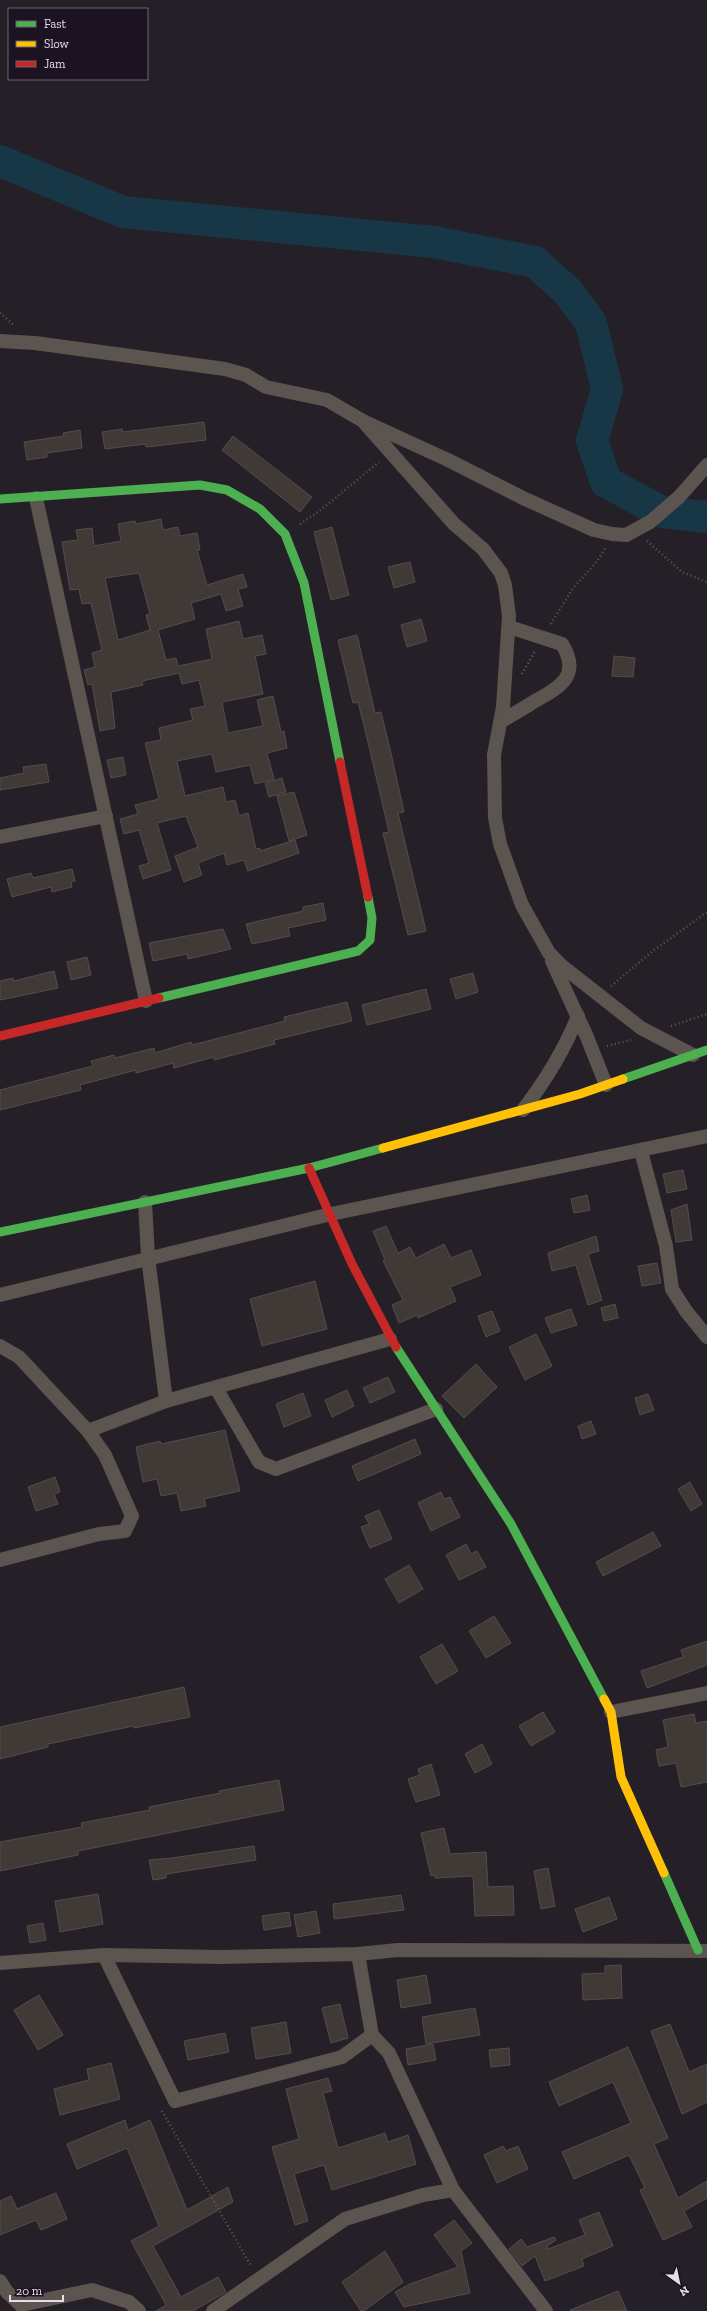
<svg xmlns="http://www.w3.org/2000/svg" width="707" height="2311" viewBox="0 0 707 2311" font-family="'Zilla Slab',serif">
	<rect width="100%" height="100%" fill="#252028"/>
	<g fill="none" stroke-linecap="round" stroke-linejoin="round">
		<polyline stroke="#183746" stroke-width="32" points="0,161 123,212 434,242 535,262 568,292 591,323 607,389 592,441 606,482 662,512 707,517"/>
	</g>
	<g fill="#413936" stroke="#524d4d" fill-rule="evenodd">
		<polygon points="204,422 206,440 146,447 145,444 105,449 102,432 122,429 123,432"/>
		<polygon points="80,430 82,448 47,453 47,457 27,460 24,442 64,436 63,433"/>
		<polygon points="233,436 312,497 300,512 222,450"/>
		<path d="M161,519L163,530L178,527L180,536L197,533L200,550H197L207,585L243,574L247,587L238,589L243,606L226,611L221,594L191,603L195,619L158,630L166,660L176,658L178,666L212,659L206,629L239,621L243,639L262,635L266,654L255,656L263,694L222,702L228,733L263,726L257,700L273,696L281,732L284,731L287,748L267,753L274,779L255,784L250,765L216,772L212,754L177,761L185,796L223,787L226,802L235,800L239,816L248,813L256,849L260,848V851L295,840L299,853L248,871L244,860L227,865L224,853L198,863L202,875L184,882L175,856L198,847L186,816L157,823L171,870L143,879L139,866L149,863L139,830L124,834L120,819L138,814L135,805L159,799L145,743L161,740L159,728L193,720L190,709L205,706L199,680L182,684L179,673L142,681L143,685L111,692L115,728L100,731L92,684L88,685L84,670L95,667L92,653L102,650L91,603L82,604L79,589L70,590L62,542L78,540L76,530L92,528L94,546L121,541L118,524L135,521L136,524ZM139,573L150,614L146,615L150,630L118,640L105,578Z"/>
		<polygon points="332,527 349,595 331,600 314,532"/>
		<polygon points="410,562 415,582 394,588 388,567"/>
		<polygon points="421,619 427,641 407,647 401,625"/>
		<polygon points="357,635 375,713 381,712 390,749 404,812 398,813 426,931 408,935 383,833 389,832 368,742 358,702 353,703 338,640"/>
		<polygon points="614,656 635,658 633,677 612,676"/>
		<polygon points="123,757 126,775 111,778 107,760"/>
		<polygon points="46,764 49,782 0,790 0,778 24,773 23,767"/>
		<polygon points="282,778 286,792 269,797 265,783"/>
		<polygon points="294,792 307,835 289,841 277,796"/>
		<polygon points="72,869 75,881 71,882 72,887 52,892 51,887 12,897 7,879 31,873 33,878"/>
		<polygon points="323,903 326,920 288,928 290,936 252,944 246,924 303,911 303,907"/>
		<polygon points="223,929 231,949 188,959 187,954 153,961 149,943"/>
		<polygon points="87,957 91,975 71,980 67,962"/>
		<polygon points="54,971 58,988 0,1000 0,981 13,978 14,981"/>
		<polygon points="473,973 478,992 456,999 450,979"/>
		<polygon points="426,989 431,1009 367,1025 362,1005"/>
		<polygon points="347,1002 352,1021 274,1040 275,1044 214,1060 214,1057 174,1068 173,1063 136,1073 136,1070 80,1085 81,1090 0,1110 0,1090 93,1066 91,1061 114,1055 115,1058 154,1048 155,1053 191,1042 192,1045 285,1021 284,1017"/>
		<polygon points="683,1170 687,1189 667,1193 663,1174"/>
		<polygon points="587,1195 590,1210 574,1213 571,1199"/>
		<polygon points="687,1204 692,1240 676,1242 671,1210"/>
		<polygon points="386,1226 398,1253 410,1247 416,1258 444,1244 451,1258 471,1250 481,1275 450,1287 456,1301 418,1318 417,1315 399,1323 392,1305 403,1300 383,1261 385,1260 373,1231"/>
		<polygon points="596,1236 599,1251 588,1254 602,1300 588,1305 576,1265 552,1271 548,1253"/>
		<polygon points="657,1263 661,1283 642,1286 638,1266"/>
		<polygon points="315,1281 327,1329 262,1346 250,1299"/>
		<polygon points="615,1304 618,1318 604,1321 601,1308"/>
		<polygon points="571,1309 577,1325 551,1333 545,1318"/>
		<polygon points="492,1311 500,1331 486,1337 478,1316"/>
		<polygon points="536,1334 552,1366 525,1380 509,1347"/>
		<polygon points="476,1364 497,1387 464,1418 442,1396"/>
		<polygon points="388,1377 395,1392 370,1403 363,1388"/>
		<polygon points="347,1390 354,1406 332,1417 325,1400"/>
		<polygon points="303,1393 311,1416 284,1427 276,1404"/>
		<polygon points="648,1394 654,1410 640,1415 635,1398"/>
		<polygon points="591,1421 596,1434 582,1439 578,1426"/>
		<polygon points="225,1430 240,1491 204,1499 206,1506 181,1511 177,1493 161,1496 157,1479 143,1482 136,1447 160,1441 161,1444"/>
		<polygon points="415,1439 421,1454 358,1481 352,1466"/>
		<polygon points="55,1477 60,1492 54,1494 58,1504 36,1511 28,1487"/>
		<polygon points="690,1482 702,1504 691,1511 678,1489"/>
		<polygon points="441,1492 444,1499 450,1497 460,1517 431,1531 418,1503"/>
		<polygon points="379,1510 392,1539 370,1548 361,1527 369,1524 365,1516"/>
		<polygon points="653,1532 661,1546 603,1576 596,1562"/>
		<polygon points="466,1544 471,1554 477,1551 486,1567 459,1580 446,1555"/>
		<polygon points="409,1565 423,1589 399,1603 385,1579"/>
		<polygon points="494,1616 511,1643 486,1658 469,1631"/>
		<polygon points="707,1641 707,1665 647,1688 641,1671 683,1657 681,1650"/>
		<polygon points="442,1644 458,1671 436,1684 420,1657"/>
		<polygon points="184,1687 190,1717 134,1728 133,1726 48,1744 48,1747 0,1759 0,1727"/>
		<polygon points="543,1712 555,1732 531,1746 519,1726"/>
		<polygon points="694,1714 696,1723 707,1721 707,1782 681,1787 676,1763 659,1766 656,1750 668,1747 663,1720"/>
		<polygon points="482,1744 492,1764 475,1773 465,1754"/>
		<polygon points="431,1764 440,1795 416,1802 408,1779 420,1775 418,1769"/>
		<polygon points="279,1780 284,1810 78,1851 78,1855 0,1871 0,1842 82,1827 81,1823 150,1810 149,1807 220,1793 219,1791"/>
		<polygon points="444,1828 450,1854 486,1852 488,1887 513,1886 514,1915 475,1916 473,1876 435,1878 435,1875 431,1876 421,1833"/>
		<polygon points="254,1846 256,1860 166,1874 166,1878 153,1880 149,1860 172,1858"/>
		<polygon points="548,1868 555,1906 541,1909 534,1871"/>
		<polygon points="98,1894 103,1924 60,1932 55,1901"/>
		<polygon points="401,1895 404,1910 334,1919 333,1904"/>
		<polygon points="609,1897 617,1919 583,1932 575,1909"/>
		<polygon points="316,1911 320,1933 298,1937 294,1915"/>
		<polygon points="289,1912 291,1926 264,1930 262,1916"/>
		<polygon points="43,1923 46,1940 30,1943 27,1926"/>
		<polygon points="621,1965 622,1998 583,2000 582,1974 605,1973 605,1966"/>
		<polygon points="426,1975 431,2003 401,2008 397,1980"/>
		<polygon points="39,1995 63,2035 38,2050 14,2010"/>
		<polygon points="340,2004 348,2038 331,2043 322,2008"/>
		<polygon points="475,2008 480,2035 426,2044 422,2017"/>
		<polygon points="286,2022 291,2053 256,2059 251,2028"/>
		<polygon points="670,2024 689,2072 707,2064 707,2102 682,2114 651,2031"/>
		<polygon points="225,2033 229,2052 188,2060 184,2041"/>
		<polygon points="433,2044 436,2060 408,2065 406,2049"/>
		<polygon points="628,2047 668,2138 654,2144 678,2198 707,2181 707,2198 684,2211 692,2227 663,2240 640,2190 645,2188 629,2155 574,2179 562,2152 631,2123 613,2082 559,2106 549,2082"/>
		<polygon points="509,2048 510,2065 491,2067 489,2050"/>
		<polygon points="111,2063 120,2099 60,2115 54,2089 89,2080 87,2069"/>
		<polygon points="328,2078 332,2091 323,2093 338,2148 385,2133 388,2142 408,2135 416,2164 332,2190 324,2165 294,2174 308,2221 295,2225 272,2147 299,2139 286,2089"/>
		<polygon points="125,2120 128,2130 150,2120 187,2210 228,2187 233,2202 153,2246 181,2297 218,2277 226,2292 193,2311 156,2311 166,2305 131,2241 159,2226 127,2148 77,2169 67,2144"/>
		<polygon points="503,2146 506,2151 518,2146 528,2169 497,2183 484,2155"/>
		<polygon points="56,2193 67,2219 41,2230 36,2220 0,2235 0,2201 11,2196 17,2209"/>
		<polygon points="599,2212 613,2246 582,2259 584,2266 545,2281 535,2256 522,2266 509,2249 521,2239 527,2247 554,2237 556,2240 547,2246 548,2249 585,2235 579,2220"/>
		<polygon points="454,2220 472,2243 461,2251 470,2293 404,2307 395,2292 410,2284 458,2267 434,2235"/>
		<polygon points="385,2251 403,2282 364,2311 361,2311 342,2282"/>
		<polygon points="618,2291 627,2311 571,2311 570,2310"/>
	</g>
	<g fill="none" stroke-linecap="round" stroke-linejoin="round">
		<g stroke="#5d5754" stroke-width="2.5" stroke-dasharray="1 3" stroke-linecap="butt">
			<polyline points="0,313 15,326"/>
			<polyline points="300,524 322,509 379,462"/>
			<polyline points="647,541 682,572 707,582"/>
			<polyline points="551,624 573,588 595,564 606,547"/>
			<polyline points="522,674 535,651"/>
			<polyline points="611,986 653,951 707,912"/>
			<polyline points="671,1026 707,1014"/>
			<polyline points="607,1046 631,1040"/>
			<polyline points="162,2111 251,2266"/>
		</g>
		<g stroke="#5c544e" stroke-width="14">
			<polyline points="0,341 35,343 225,369 246,375 266,387 327,400 363,421 448,460 525,499 594,530 612,534 626,535 650,522 679,497 707,465"/>
			<polyline points="363,421 454,524 483,549 501,573 505,585 509,616 503,707 494,755 495,818 500,844 522,905 549,953 562,966 641,1028 693,1055"/>
			<polyline points="36,498 146,1001"/>
			<path d="M500,722C512,715 524,708 535,701C561,687 581,675 562,644L509,627"/>
			<polyline points="0,837 106,816"/>
			<polyline points="552,961 587,1037 606,1085"/>
			<path d="M523,1110C546,1080 564,1051 578,1016"/>
			<polyline points="641,1151 666,1246 672,1289 686,1311 707,1337"/>
			<polyline points="145,1202 148,1257 166,1401"/>
			<polyline points="0,1295 331,1214 707,1136"/>
			<polyline points="0,1346 19,1357 88,1431"/>
			<polyline points="216,1388 259,1462 276,1469 436,1409"/>
			<polyline points="0,1560 99,1534 125,1531 132,1516 105,1455 88,1431 166,1401 390,1339"/>
			<polyline points="611,1712 707,1693"/>
			<polyline points="358,1954 372,2035 389,2053 453,2190 546,2311"/>
			<polyline points="104,1955 175,2101 342,2057 372,2035"/>
			<polyline points="0,1963 104,1955 221,1957 358,1954 398,1950 707,1951"/>
			<polyline points="0,2281 7,2292 21,2305 92,2290 129,2302 139,2311"/>
			<polyline points="213,2311 345,2219 423,2195 453,2190"/>
		</g>
		<g stroke="#4caf50" stroke-width="9">
			<polyline points="0,499 200,485 227,490 260,509 285,534 304,583 340,762"/>
			<polyline points="159,998 358,951 370,940 372,918 368,897"/>
			<polyline points="623,1079 707,1050"/>
			<polyline points="0,1232 309,1168 383,1148"/>
			<polyline points="396,1347 511,1524 604,1699"/>
			<polyline points="664,1873 698,1950"/>
		</g>
		<g stroke="#ffc107" stroke-width="9">
			<polyline points="383,1148 580,1094 623,1079"/>
			<polyline points="604,1699 611,1712 621,1777 664,1873"/>
		</g>
		<g stroke="#c62828" stroke-width="9">
			<polyline points="340,762 368,897"/>
			<polyline points="0,1036 159,998"/>
			<polyline points="309,1168 352,1264 396,1347"/>
		</g>
	</g>
	<rect x="8" y="8" width="140" height="72" fill="#1c1221" stroke="#6d6471"/>
	<rect x="16" y="21" width="20" height="6" fill="#4caf50" stroke="#6d6471"/>
	<text x="44" y="28" font-size="12" fill="#e6dfe9">Fast</text>
	<rect x="16" y="41" width="20" height="6" fill="#ffc107" stroke="#6d6471"/>
	<text x="44" y="48" font-size="12" fill="#e6dfe9">Slow</text>
	<rect x="16" y="61" width="20" height="6" fill="#c62828" stroke="#6d6471"/>
	<text x="44" y="68" font-size="12" fill="#e6dfe9">Jam</text>
	<g transform="translate(679 2283) rotate(147)" stroke="#1c1221" stroke-width="3" paint-order="stroke">
	<path d="M0-3L7 15L0 10L-7 15Z" fill="#e6dfe9"/>
	<text y="-6" font-size="11" font-weight="bold" text-anchor="middle" fill="#e6dfe9">N</text>
	</g>
	<path d="M10 2295v6h53v-6" fill="none" stroke="#e6dfe9" stroke-width="2"/>
	<text x="16" y="2295" font-size="12" fill="#e6dfe9" stroke="#1c1221" stroke-width="3" paint-order="stroke">20 m</text>
</svg>
